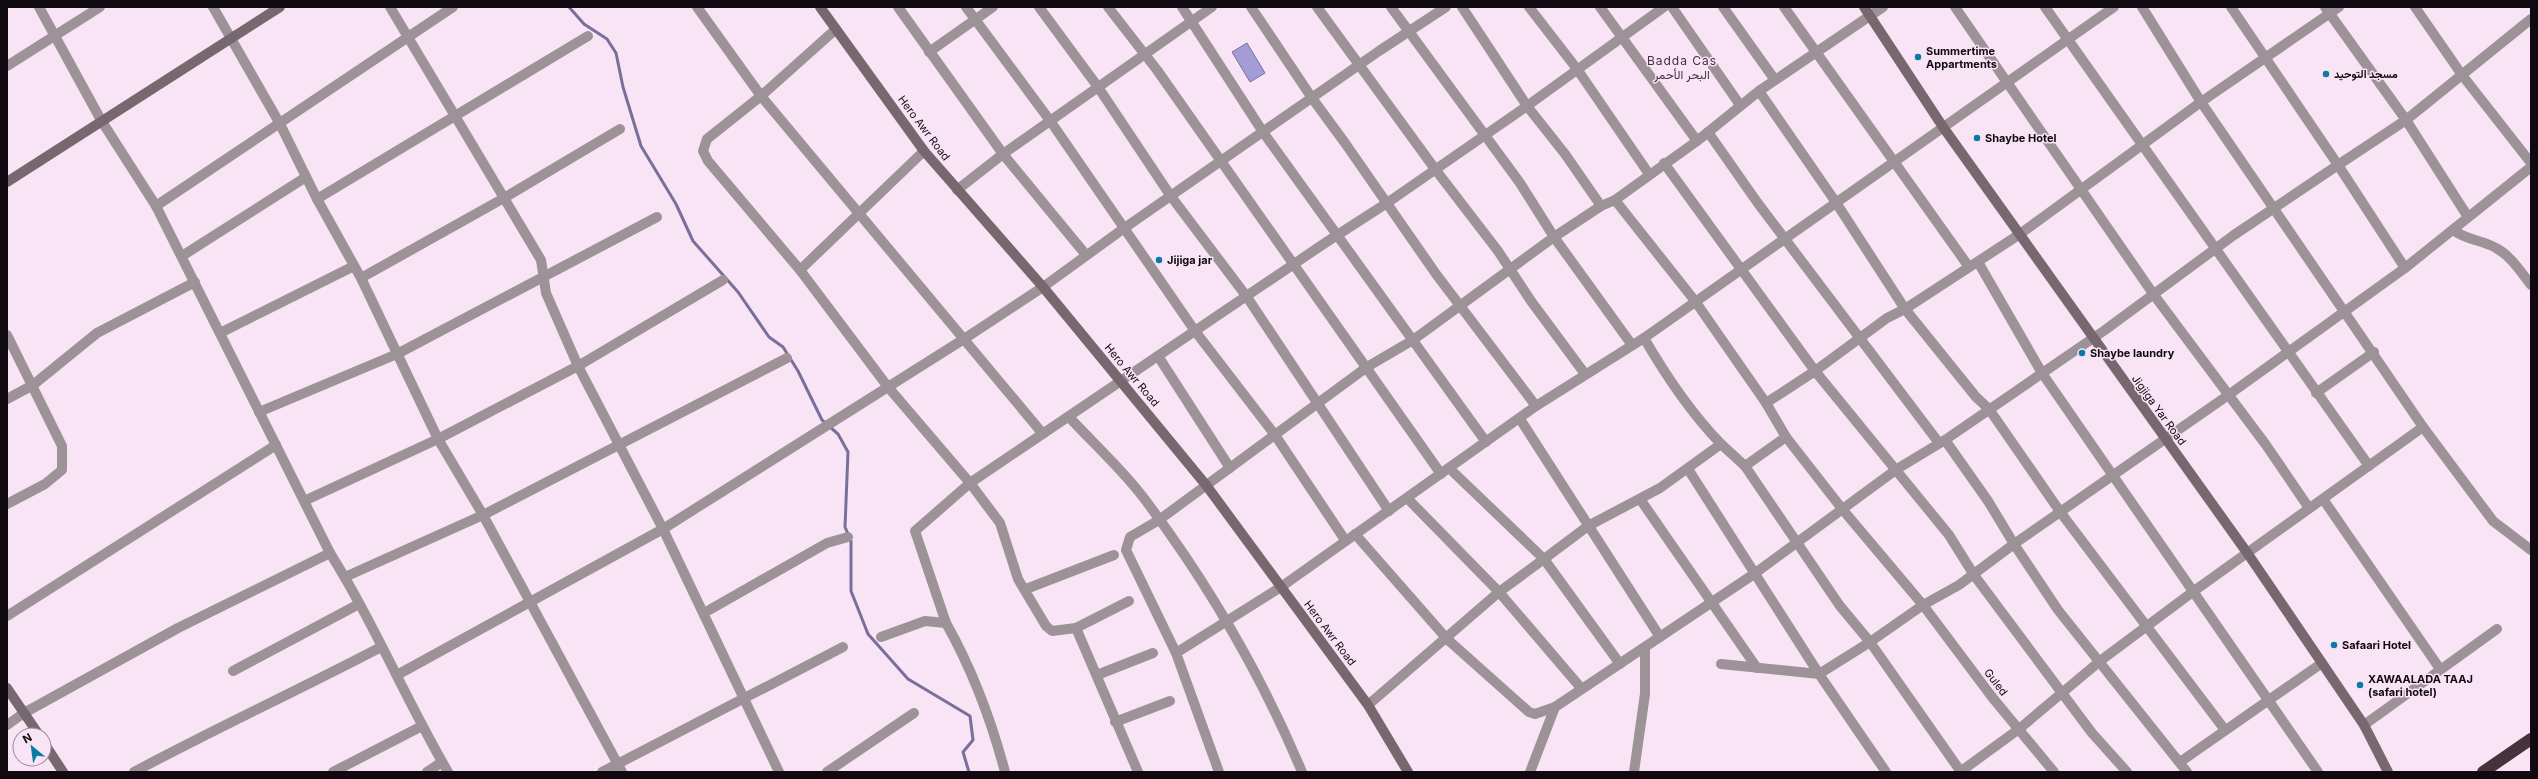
<svg xmlns="http://www.w3.org/2000/svg" width="2538" height="779" viewBox="0 0 2538 779" font-family="Inter,Vazirmatn,sans-serif">
	<rect width="100%" height="100%" fill="#f8e4f5"/>
	<polygon fill="#a49cd7" stroke="#78709b" points="1247,43 1265,73 1250,82 1232,52"/>
	<g fill="none" stroke-linecap="round" stroke-linejoin="round">
		<polyline stroke="#78709b" stroke-width="3" points="569,7 584,24 607,39 616,53 623,87 641,146 676,204 693,241 738,292 769,337 783,347 798,371 822,420 838,434 848,452 845,527 851,541 851,591 868,634 908,679 970,716 973,740 963,752 969,772"/>
		<g stroke="#9d9297" stroke-width="10">
			<path d="M39,7L101,120L156,206L330,553C374,623 406,700 448,772"/>
			<polyline points="213,7 280,124 317,199 361,278 438,439 483,515 622,772"/>
			<polyline points="390,7 541,260 546,293 578,366 663,529 779,772"/>
			<polyline points="697,7 761,96 1043,434"/>
			<polyline points="898,7 1003,154 1086,255"/>
			<polyline points="966,7 1051,122 1195,331 1275,435 1345,540"/>
			<polyline points="1039,7 1098,87 1170,195 1247,297 1389,511"/>
			<polyline points="1108,7 1157,70 1441,474"/>
			<polyline points="1182,7 1263,132 1486,442"/>
			<polyline points="1251,7 1312,98 1345,143 1436,274 1536,406"/>
			<polyline points="1317,7 1435,169 1498,251 1531,301 1585,374"/>
			<polyline points="1391,7 1520,183 1554,237 1632,345"/>
			<polyline points="1462,7 1527,106 1565,154 1601,206"/>
			<polyline points="1529,7 1577,69 1649,174"/>
			<polyline points="1600,7 1697,141"/>
			<polyline points="1672,7 1740,105"/>
			<polyline points="1723,7 1775,80"/>
			<polyline points="1784,7 1969,267"/>
			<polyline points="1955,7 2154,295 2266,445 2309,508"/>
			<polyline points="2045,7 2369,466"/>
			<polyline points="2325,7 2406,120 2468,217"/>
			<polyline points="2415,7 2462,75 2531,163"/>
			<polyline points="836,29 761,96 707,139 703,151 708,161 800,270 888,387 970,483 1000,523 1018,579 1046,626 1052,631 1076,628 1129,601"/>
			<polyline points="929,52 993,7"/>
			<polyline points="7,66 100,7"/>
			<polyline points="1759,91 1835,201 1905,309 1976,397 1989,409 2061,513 2225,730"/>
			<polyline points="1708,132 1757,202 1939,443"/>
			<polyline points="1664,163 1815,371 1949,535 1974,575 2062,693 2092,733 2127,772"/>
			<polyline points="957,190 1003,154 1212,7"/>
			<polyline points="317,199 588,36"/>
			<polyline points="1615,200 1695,301 1766,403 1786,437 1843,510 1923,605 1992,697 2054,772"/>
			<polyline points="156,206 453,7"/>
			<path d="M2453,230C2466,240 2482,240 2496,248C2511,256 2521,272 2531,285"/>
			<polyline points="182,256 306,177"/>
			<polyline points="1978,262 2042,373 2318,772"/>
			<polyline points="2405,268 2338,165 2406,120 2531,19"/>
			<polyline points="800,270 924,151"/>
			<polyline points="361,278 504,198 620,129"/>
			<polyline points="220,333 354,266"/>
			<polyline points="7,335 62,446 62,470 45,484 7,504"/>
			<polyline points="1158,356 1230,468"/>
			<polyline points="2316,393 2374,352"/>
			<polyline points="7,399 33,385 97,333 195,282"/>
			<polyline points="1766,403 1815,371 1887,318 1905,309 2020,234 2201,102 2339,7"/>
			<polyline points="259,412 397,354 657,217"/>
			<path d="M1069,417C1093,443 1121,468 1143,497C1207,582 1261,674 1302,772"/>
			<polyline points="1520,419 1660,637"/>
			<polyline points="2423,427 2493,521 2531,550"/>
			<polyline points="1945,440 1988,501 2014,544 2058,610 2187,772"/>
			<polyline points="1721,444 1745,466 1840,606 1870,642 1923,605 1959,585 2014,544 2227,396 2405,268 2531,167"/>
			<polyline points="1745,466 1786,437"/>
			<polyline points="1449,468 1544,559 1620,664"/>
			<polyline points="1688,469 1819,674 1886,772"/>
			<polyline points="1407,498 1499,592 1581,688"/>
			<polyline points="1640,499 1757,668"/>
			<polyline points="2323,499 2440,669"/>
			<polyline points="304,501 438,439 578,366 723,280"/>
			<polyline points="1355,534 1447,639 1529,712 1535,714 1555,707 1754,574 1897,469 1945,440 2105,330 2234,235 2338,165 2231,7"/>
			<polyline points="345,577 483,515 787,358"/>
			<polyline points="1026,589 1114,555"/>
			<polyline points="704,613 827,543 848,537"/>
			<polyline points="7,616 276,445"/>
			<polyline points="946,623 915,531 970,483 1325,243 1387,203 1527,106 1664,7"/>
			<polyline points="1076,628 1138,772"/>
			<path d="M881,637L925,621L946,623C973,671 991,719 1005,772"/>
			<polyline points="1176,653 1281,587 1536,406 1644,338 2114,7"/>
			<polyline points="1721,664 1819,674 1870,642 1961,772"/>
			<polyline points="233,671 359,604"/>
			<polyline points="397,675 663,529 964,339 1043,287 1123,229 1379,51 1446,7"/>
			<polyline points="1097,675 1153,653"/>
			<path d="M1368,705L1499,592L1544,559L1588,526L1660,488L1721,444C1690,412 1666,376 1644,338"/>
			<polyline points="1115,722 1170,701"/>
			<polyline points="7,725 24,713 178,628 330,553"/>
			<polyline points="2364,725 2497,629"/>
			<polyline points="2180,762 2322,663"/>
			<path d="M134,772C216,728 299,690 381,647"/>
			<polyline points="333,772 422,726"/>
			<polyline points="427,772 442,762"/>
			<polyline points="602,772 843,647"/>
			<polyline points="827,772 914,713"/>
			<polyline points="1219,772 1176,653 1126,550 1130,537 1159,520 1367,367 1413,340 1554,237 1601,206 1615,200 1697,141 1759,91 1883,7"/>
			<polyline points="1530,772 1555,707"/>
			<polyline points="1634,772 1645,694 1645,649"/>
			<polyline points="1960,772 2019,729 2100,661 2194,591 2423,427 2201,102 2142,7"/>
		</g>
		<g stroke="#77686f" stroke-width="10">
			<polyline points="820,7 924,151 1043,287 1206,485 1368,705 1408,772"/>
			<polyline points="1864,7 1943,127 2248,554 2364,725 2388,772"/>
			<polyline points="7,182 280,7"/>
			<polyline points="7,688 39,735"/>
			<polyline points="44,743 63,772"/>
		</g>
		<polyline stroke="#45323b" stroke-width="12" points="2483,772 2531,739"/>
	</g>
	<g fill="#0b7ba4" stroke="#f8e4f5" stroke-width="1.5">
		<circle cx="1918" cy="57" r="4"/>
		<circle cx="2326" cy="74" r="4"/>
		<circle cx="1977" cy="138" r="4"/>
		<circle cx="1159" cy="260" r="4"/>
		<circle cx="2082" cy="353" r="4"/>
		<circle cx="2334" cy="645" r="4"/>
		<circle cx="2360" cy="685" r="4"/>
	</g>
	<g text-anchor="middle" stroke-width="3" stroke-linejoin="round" paint-order="stroke">
		<g font-size="11" font-weight="bold" fill="#100a10" stroke="#f8e4f5" text-anchor="start">
			<text x="1926" y="55">Summertime<tspan x="1926" dy="13">Appartments</tspan></text>
			<text x="2334" y="78">مسجد التوحيد</text>
			<text x="1985" y="142">Shaybe Hotel</text>
			<text x="1167" y="264">Jijiga jar</text>
			<text x="2090" y="357">Shaybe laundry</text>
			<text x="2342" y="649">Safaari Hotel</text>
			<text x="2368" y="683">XAWAALADA TAAJ<tspan x="2368" dy="13">(safari hotel)</tspan></text>
		</g>
		<g font-size="11" fill="#100a10" stroke="#f8e4f5">
			<text transform="translate(924 128) rotate(53)" y="4">Hero Awr Road</text>
			<text transform="translate(1132 375) rotate(50)" y="4">Hero Awr Road</text>
			<text transform="translate(2159 410) rotate(54)" y="4">Jigjiga Yar Road</text>
			<text transform="translate(1330 633) rotate(53)" y="4">Hero Awr Road</text>
			<text transform="translate(1996 682) rotate(52)" y="4">Guled</text>
		</g>
		<g font-size="12" letter-spacing="1" fill="#40313f" stroke="#f8e4f5">
			<text x="1682" y="65">Badda Cas<tspan x="1682" dy="14">البحر الأحمر</tspan></text>
		</g>
	</g>
	<rect width="2538" height="779" fill="none" stroke="#100a10" stroke-width="16"/>
	<g transform="translate(32 747) rotate(331)"><circle r="19" fill="#f8e4f5" stroke="#9b8d99"/>
	<path d="M0-3L7 15L0 10L-7 15Z" fill="#0b7ba4"/>
	<text y="-6" font-size="11" font-weight="bold" text-anchor="middle" fill="#100a10">N</text>
	</g>
</svg>
